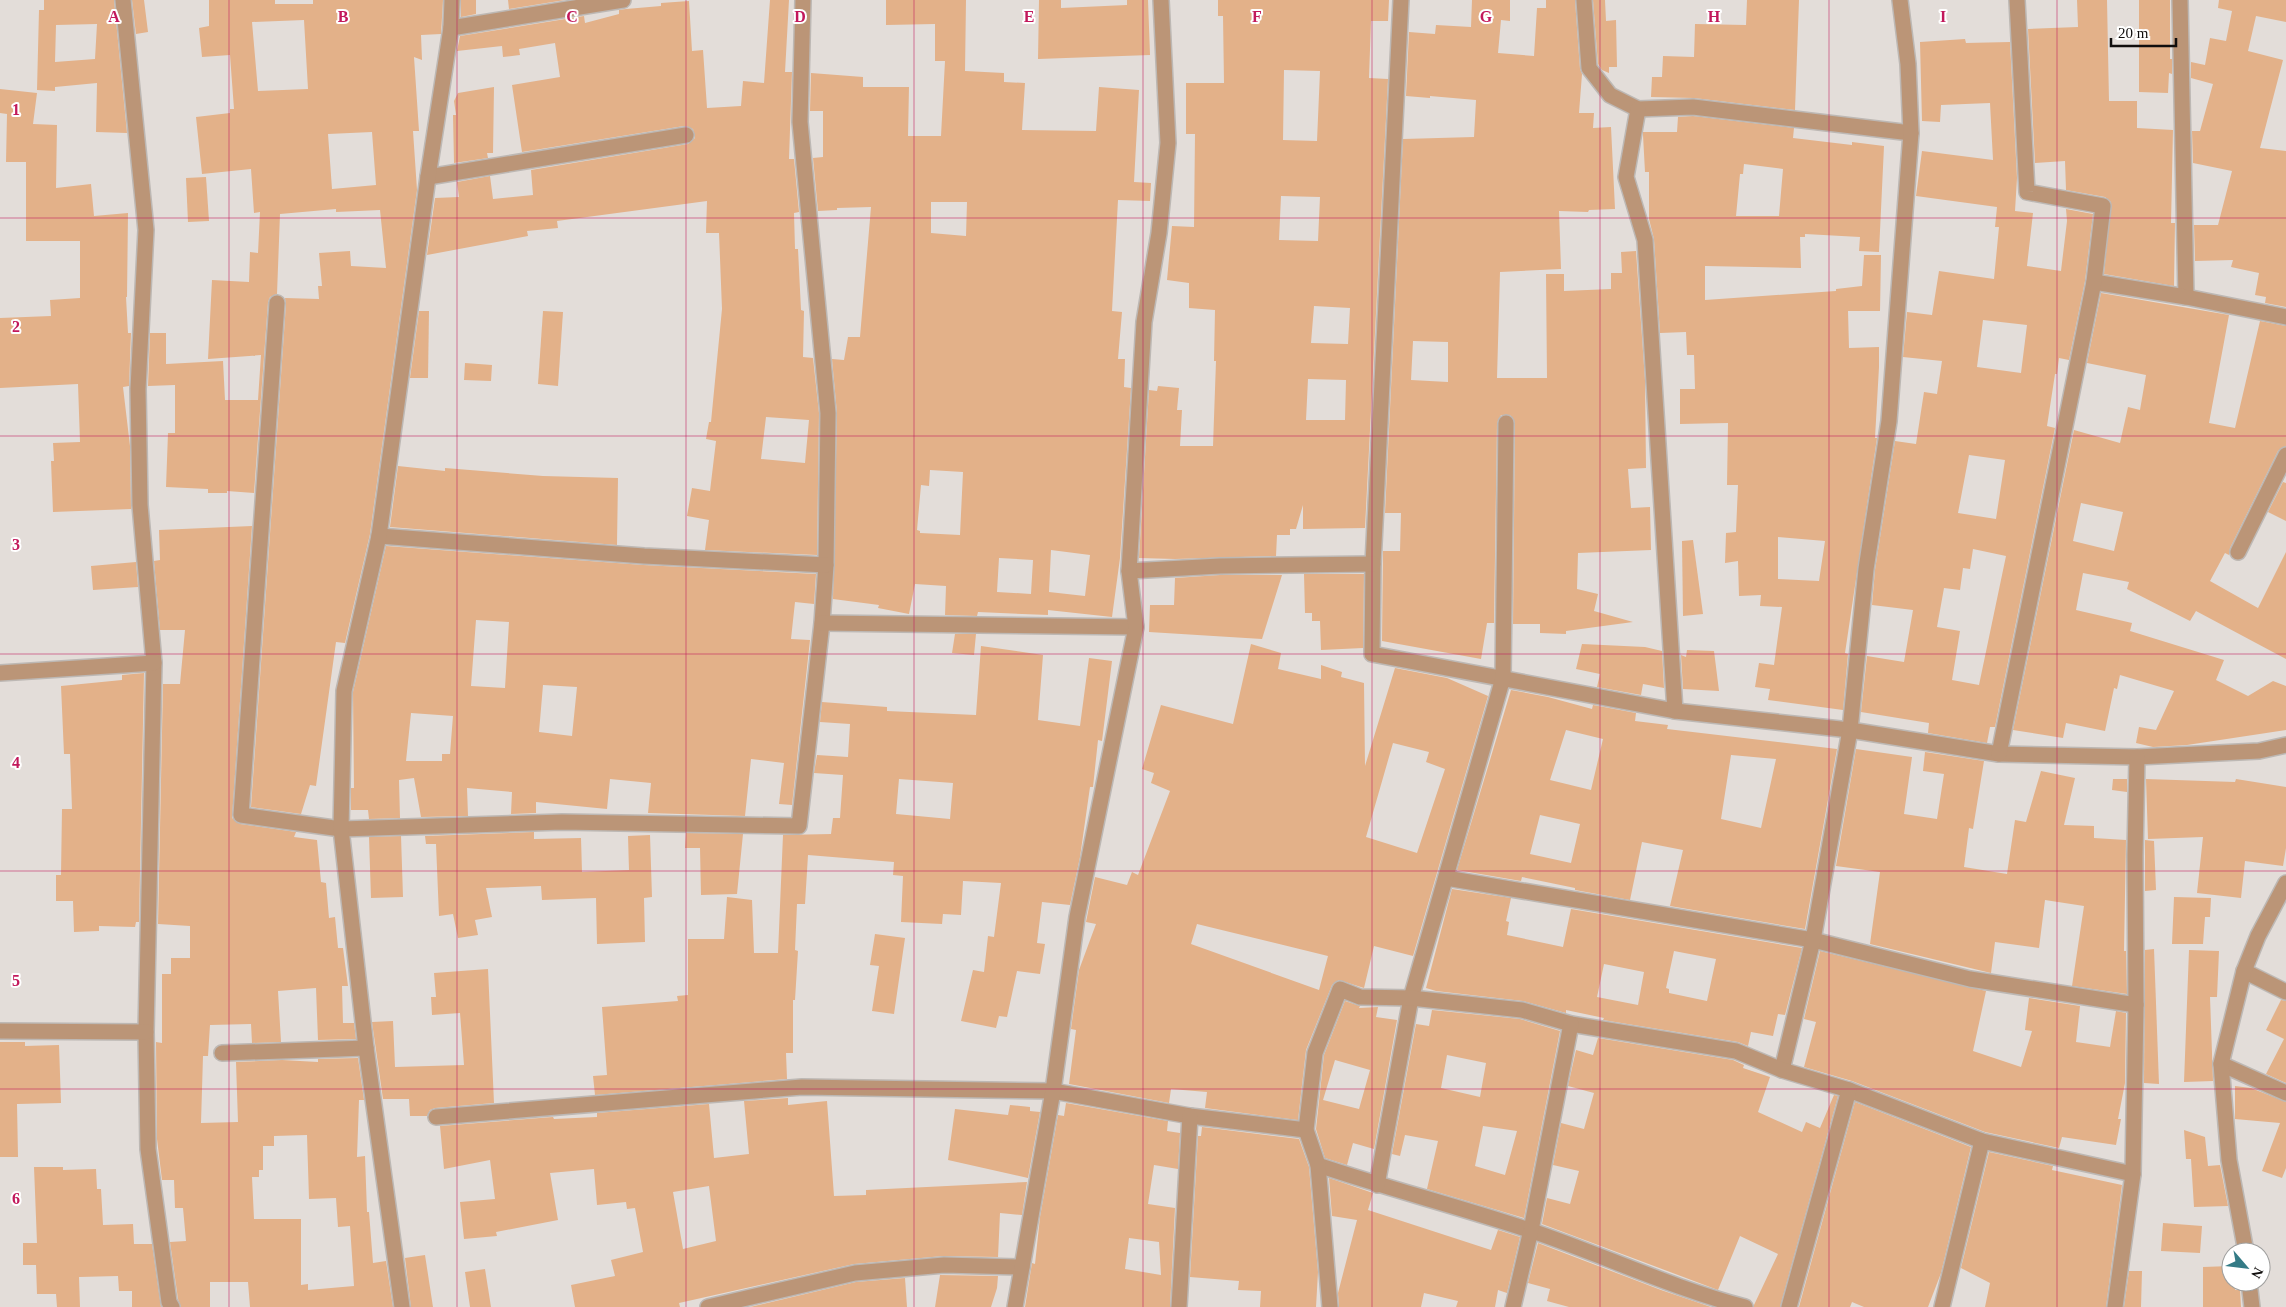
<svg xmlns="http://www.w3.org/2000/svg" width="2286" height="1307" viewBox="0 0 2286 1307" font-family="Georgia,serif">
	<rect width="100%" height="100%" fill="#e3ddd9"/>
	<g fill="#e3b189" fill-rule="evenodd">
		<path d="M44,0H114L127,133L96,132L97,83L55,87V91L37,90L39,10H44ZM97,24L95,59L55,62L56,25Z"/>
		<polygon points="132,0 144,0 148,32 136,34"/>
		<path d="M209,0H275V4H313V0H443L441,34L421,35L422,60L414,57L419,131H413L417,190L370,534L345,643L336,642L316,786L310,785L301,814L251,807L286,304L285,298L319,299L318,286H322L319,253L350,251L351,266L386,268L380,210L336,212V209L280,214L277,294L270,297L268,302L254,493L227,491V493H208V489L166,487L168,433H175V385L148,386L150,333H166V364L223,361L225,400H258L261,355L208,359L212,280L249,282L250,252L258,253L260,212L254,213L251,169L202,174L196,117L230,113V109H234L230,55L202,57L199,28L209,26ZM304,20L308,89L258,91L252,22ZM372,132L376,185L332,189L328,134Z"/>
		<polygon points="461,0 476,0 476,14 461,17"/>
		<polygon points="508,0 565,0 509,9"/>
		<path d="M770,0H789L785,72H792L789,159H794L799,212L794,213L795,249H798L801,310L804,311L803,357L813,358L819,413L817,555L705,550L709,520L687,516L692,488L710,491L716,441L706,439L709,422H711L722,309L719,233H706L707,201L557,221L558,228L527,231L528,236L427,255L435,198L459,197L457,182L490,176L493,199L533,195L531,170L688,144L695,138L693,129L684,126L522,152L512,85L560,77L555,43L519,49L520,55L503,57L502,46L457,51L460,36L584,16L585,23L619,14V10L626,9L661,6V3L689,1L692,51L703,50L707,108L741,106L743,81L764,83ZM766,417L809,420L805,463L761,459Z"/>
		<path d="M886,0H966L965,71L1004,73V82L1025,83L1022,130L1096,131L1099,87L1139,90L1134,182L1151,183L1150,201L1118,200L1112,311L1122,312L1118,359H1125L1124,387L1131,388L1120,558L1112,617L1048,610V615L978,612L977,616L945,615L946,586L915,584L909,614L878,608L879,605L833,599L837,413L832,359L844,360L848,337H860L871,207L837,208V210L818,211L813,158L823,157V111H810L811,73L863,77V87H909L908,136H941L945,61H935V24L886,25ZM931,202H967L966,236L931,233ZM930,470L963,472L960,535L920,533V531L917,530L921,485L929,486ZM1051,550L1090,555L1085,596L1049,592ZM999,558L1033,560L1031,594L997,592Z"/>
		<polygon points="1039,0 1061,0 1061,8 1127,5 1127,0 1148,0 1150,55 1038,59"/>
		<path d="M1218,0H1389L1388,21H1371L1369,78L1388,79L1365,528L1303,529V505L1296,529H1290V535H1277L1276,556L1175,559L1139,558L1149,390L1157,391L1158,386L1179,388L1177,410H1182L1180,446H1213L1216,361H1214L1215,310L1189,308V283L1167,280L1172,226L1194,227L1195,134H1186V83H1224L1223,16H1218ZM1284,70L1320,71L1317,141L1283,140ZM1281,196L1320,197L1318,241L1279,240ZM1314,306L1350,308L1348,344L1311,343ZM1308,379L1346,380L1345,420H1306Z"/>
		<path d="M1472,0H1510V21L1501,20L1498,53L1534,56L1537,8H1546V0H1575L1580,69L1582,74L1579,113H1594L1593,128L1611,127L1615,209L1589,210L1588,212L1559,211L1561,269L1500,272L1497,378H1547L1546,274H1564V291L1611,289V273H1622L1621,252L1636,251L1645,380L1646,468L1628,469L1631,508L1650,507L1651,550L1578,553L1577,589L1598,594L1594,611L1633,622L1566,631V634L1540,633V624H1513L1515,423L1510,415H1501L1497,423L1494,623H1487L1481,659L1382,641L1383,551H1400L1401,513H1385L1403,139L1474,137L1476,100L1430,96V98L1406,96L1409,32L1435,34L1436,25L1471,27ZM1413,341L1448,342V382L1411,380Z"/>
		<polygon points="1593,0 1605,0 1606,21 1616,20 1617,67 1609,67 1609,73 1602,70 1598,64"/>
		<polygon points="1747,0 1799,0 1795,110 1694,98 1651,97 1652,77 1662,77 1663,56 1694,57 1695,24 1746,25"/>
		<polygon points="2077,0 2107,0 2109,101 2137,101 2137,128 2173,130 2171,223 2175,223 2174,286 2104,274 2111,202 2105,197 2066,190 2065,161 2035,163 2028,29 2078,27"/>
		<polygon points="2139,0 2170,0 2170,59 2172,59 2172,74 2169,73 2168,93 2139,92"/>
		<polygon points="2219,0 2286,0 2286,22 2256,16 2248,51 2283,60 2260,148 2286,151 2286,307 2265,303 2266,297 2255,295 2259,273 2231,267 2233,260 2195,261 2194,225 2218,225 2232,171 2193,163 2192,131 2200,131 2213,84 2191,78 2191,62 2205,65 2210,38 2226,41 2232,11 2218,8"/>
		<path d="M1965,39L1966,43L2010,42L2017,178L2015,211L2033,213L2027,266L2061,271L2067,221L2066,209L2093,214L2085,281L2069,360L2059,358L2057,374H2055L2047,426L2055,428L1995,727H1990L1987,743L1928,733L1929,723L1861,712L1867,656L1904,662L1913,610L1872,605L1875,570L1895,441L1916,444L1924,392L1937,394L1942,361L1903,357L1907,312L1932,315L1939,271L1994,279L1999,227H1995L1997,207L1916,196L1922,151L1993,160L1990,103L1941,105L1940,122L1922,121L1920,42ZM1983,320L2027,325L2021,373L1977,367ZM1969,455L2005,460L1996,519L1958,513ZM1973,549L2006,556L1979,685L1952,680L1960,631L1937,627L1944,588L1960,590L1963,568L1970,569Z"/>
		<polygon points="494,87 493,153 487,153 488,158 454,163 453,115 456,115 454,101 458,93"/>
		<polygon points="0,89 37,93 33,124 57,125 56,188 91,184 94,216 128,213 127,297 126,297 128,333 131,333 129,386 123,387 130,446 131,509 53,512 51,461 54,461 53,443 80,442 78,384 0,388 0,318 51,316 50,300 80,298 80,241 26,241 26,162 6,162 7,114 0,113"/>
		<path d="M1693,116L1794,128L1793,138L1852,145V142L1884,146L1879,252L1859,251L1860,237L1805,234V237H1800L1801,268L1705,266V300L1836,291V289L1862,286L1864,255H1881L1880,311H1848L1849,348L1879,347V367L1875,438H1877L1845,653L1848,654L1843,710L1768,700L1770,689L1755,687L1759,663L1774,665L1782,607L1760,606L1761,595L1739,596L1738,561L1725,563L1726,533L1736,532L1738,485H1727L1728,423L1680,424V389H1695L1694,355H1687L1686,332L1660,333L1654,239L1649,219V172H1645L1643,135V132H1677L1678,117ZM1744,164L1783,169L1779,216H1736L1740,174H1743ZM1778,537L1825,541L1819,581L1778,579Z"/>
		<polygon points="206,177 209,221 188,222 186,178"/>
		<path d="M2101,293L2229,315L2209,423L2235,428L2260,321L2286,326V446L2278,451L2230,548L2229,555L2225,553L2210,581L2258,608L2286,552V659L2196,611L2190,621L2127,589L2129,582L2083,573L2076,610L2132,623L2130,631L2224,660L2216,680L2248,696L2273,681L2286,686V730L2187,745L2153,747L2136,743L2139,727L2156,730L2174,691L2120,675L2117,689L2114,688L2105,731L2066,723L2063,738L2013,730L2074,430L2120,443L2128,407L2140,410L2146,375L2087,363ZM2081,503L2123,512L2114,551L2073,541Z"/>
		<polygon points="419,311 429,311 428,378 410,378"/>
		<polygon points="543,311 563,312 558,386 538,384"/>
		<polygon points="465,363 492,365 491,381 464,380"/>
		<polygon points="398,466 445,471 445,468 543,476 618,478 617,545 390,527"/>
		<polygon points="2283,482 2286,483 2286,521 2268,512"/>
		<path d="M252,526L232,818L240,824L296,832L294,837L317,840L321,882L326,883L329,918L335,917L338,948H343L348,986H342L343,1023H354L356,1039L318,1040L316,988L278,991L281,1042L252,1043L251,1024L210,1025L208,1056H203L201,1123L238,1122L236,1062L282,1060L318,1062V1059L358,1058L364,1100H359L357,1157L365,1156L367,1212H369L373,1263L386,1261L393,1307H250L248,1282H210V1307H181L178,1299L170,1242L186,1241L183,1208H175L174,1180H162L157,1139L156,1042L162,1043V974H171V958H190V926L158,924L163,684H180L185,630H160L154,561L160,560L159,530ZM307,1135L309,1199L336,1198L338,1227L350,1226L354,1286L308,1290V1284L301,1285V1219H254L252,1177H259V1170H263V1146H274V1136Z"/>
		<polygon points="1693,540 1703,614 1683,616 1682,541"/>
		<path d="M386,546L643,565L816,574L814,604L795,602L791,639L810,640L792,805L779,804L784,763L751,759L745,816L648,813L651,783L610,779L607,809L536,802V813L511,814L512,792L467,788L468,816L421,817L414,778L399,780L400,818L369,819L368,810H351V788H354L353,692ZM476,620L509,622L505,688L471,686ZM543,685L577,687L572,736L539,732ZM411,713L453,716L450,754H442V761H406Z"/>
		<polygon points="136,562 138,587 93,590 91,566"/>
		<polygon points="1304,574 1364,574 1363,648 1321,650 1320,621 1312,621 1312,613 1305,613"/>
		<polygon points="1220,575 1282,575 1262,639 1149,632 1150,605 1174,605 1175,578"/>
		<polygon points="955,634 976,634 974,655 952,653"/>
		<path d="M1251,644L1281,653L1278,669L1321,679V665L1342,672L1341,677L1364,683L1365,766L1395,668L1447,678L1488,696L1413,956L1374,946L1364,988L1339,980L1332,985L1306,1050L1298,1120L1205,1108L1207,1092L1171,1089L1169,1103L1069,1084L1076,1030L1071,1029L1079,970L1096,924L1086,922L1095,877L1127,885L1132,872L1138,875L1170,791L1151,783L1154,773L1142,769L1161,705L1233,724ZM1393,743L1429,752L1426,762L1445,769L1417,853L1366,837ZM1197,924L1328,956L1319,990L1191,944Z"/>
		<polygon points="1582,644 1645,647 1662,651 1664,688 1643,684 1641,695 1597,687 1600,674 1576,669"/>
		<path d="M981,646L1043,655L1038,720L1080,726L1089,658L1112,661L1102,741L1098,740L1093,787H1090L1080,857L1070,905L1042,902L1037,943L1045,944L1040,974L1017,971L1007,1017L999,1016L996,1028L961,1021L973,970L984,972L988,936L994,937L1001,883L963,881L961,915L943,914L942,924L901,922L903,876L893,875L894,862L808,855L805,904H797L795,950L798,951L795,1000H793V1053H786L787,1079L595,1095L593,1076L607,1075L602,1007L678,1001L677,996L688,995V939H724L727,897L752,900L754,953H778L783,835L831,834L833,818H840L843,775L814,773L817,755L848,757L850,724L820,722L822,702L887,707V711L976,715ZM899,779L953,783L950,819L896,814Z"/>
		<polygon points="1687,650 1714,651 1719,691 1683,689 1681,655 1686,657"/>
		<polygon points="144,673 139,922 136,922 135,927 99,926 99,931 74,932 73,901 56,901 56,875 61,875 62,809 72,809 70,754 64,754 61,686 122,680 122,675"/>
		<path d="M1511,690L1548,697L1592,709L1593,705L1636,713L1635,721L1668,725L1667,729L1837,749L1805,929L1670,906L1683,850L1642,842L1630,900L1575,890V888L1522,877L1521,881L1457,870ZM1566,730L1603,739L1591,790L1550,780ZM1731,755L1776,759L1761,828L1721,819ZM1540,815L1580,824L1571,863L1530,854Z"/>
		<polygon points="1856,749 1912,757 1904,814 1937,819 1944,774 1923,771 1925,752 1984,761 1973,829 1969,828 1964,867 2007,874 2015,820 2026,822 2041,771 2075,778 2064,825 2094,826 2094,838 2126,840 2124,951 2126,951 2127,994 2072,986 2084,906 2045,900 2039,948 1995,942 1991,973 1870,944 1880,872 1836,866"/>
		<polygon points="2113,779 2127,779 2127,792 2112,790"/>
		<polygon points="2146,779 2235,782 2236,779 2286,787 2286,848 2283,866 2245,861 2241,898 2197,893 2203,837 2148,839"/>
		<polygon points="534,832 534,839 581,838 582,872 629,870 628,836 650,835 652,897 644,898 645,942 597,944 596,898 542,900 541,886 486,888 492,917 475,920 478,935 458,938 453,914 439,916 436,844 426,844 425,836"/>
		<polygon points="686,833 743,834 737,894 701,895 700,848 685,848"/>
		<polygon points="401,836 403,897 371,898 369,837"/>
		<polygon points="2145,840 2154,841 2156,890 2145,891"/>
		<path d="M1452,889L1511,898L1506,921L1509,922L1507,935L1563,947L1571,909L1802,948L1785,1015L1778,1014L1773,1036L1751,1032L1748,1046L1738,1042L1603,1020L1604,1018L1566,1010V1013L1523,1001L1436,991L1426,988ZM1674,951L1716,959L1707,1001L1669,993V989L1666,988ZM1604,964L1644,972L1638,1005L1597,997Z"/>
		<polygon points="2174,897 2211,898 2210,917 2205,917 2203,944 2172,944"/>
		<polygon points="875,934 905,938 894,1014 872,1011 879,966 870,965"/>
		<polygon points="2154,949 2159,1084 2144,1083 2145,950"/>
		<polygon points="2189,950 2219,951 2217,997 2210,997 2213,1081 2184,1082"/>
		<polygon points="1820,951 1986,991 1973,1051 2021,1067 2032,1031 2025,1030 2029,998 2080,1006 2076,1042 2110,1047 2116,1011 2126,1013 2125,1083 2118,1119 2121,1119 2116,1145 2062,1137 2059,1148 1985,1132 1852,1081 1804,1067 1816,1022 1804,1019"/>
		<polygon points="488,969 494,1103 435,1108 430,1110 427,1116 410,1116 409,1099 383,1099 372,1022 393,1021 395,1067 464,1065 460,1013 432,1015 431,997 436,997 434,973"/>
		<polygon points="2281,1000 2286,1001 2286,1083 2266,1074 2284,1039 2266,1030"/>
		<path d="M1345,1001L1360,1006L1359,1008L1378,1007L1376,1017L1397,1020L1374,1149L1353,1143L1347,1165L1325,1158L1316,1129L1324,1055ZM1335,1060L1370,1070L1359,1109L1323,1100Z"/>
		<path d="M1432,1010L1520,1019L1560,1031L1524,1218L1427,1189L1438,1141L1405,1135L1400,1156L1392,1154L1416,1024L1429,1026ZM1447,1055L1486,1063L1480,1097L1441,1088ZM1483,1126L1517,1131L1505,1175L1475,1166Z"/>
		<polygon points="1598,1038 1733,1060 1744,1065 1743,1068 1770,1077 1758,1112 1802,1132 1806,1122 1820,1128 1834,1095 1838,1096 1780,1307 1754,1307 1754,1305 1778,1254 1740,1236 1718,1290 1542,1224 1547,1198 1570,1204 1579,1171 1553,1165 1561,1123 1584,1129 1594,1093 1568,1086 1576,1050 1593,1055"/>
		<polygon points="0,1042 25,1042 25,1046 59,1045 61,1103 17,1104 18,1157 0,1157"/>
		<polygon points="2235,1086 2251,1088 2286,1102 2286,1168 2282,1178 2262,1171 2280,1123 2235,1119"/>
		<path d="M788,1098V1105L827,1101L834,1196L866,1195V1190L1027,1182L1022,1215L1000,1213L998,1257L943,1256L854,1264L679,1303L680,1307H575L571,1285L615,1276L611,1260L643,1252L635,1208L627,1209L626,1202L597,1205L594,1169L550,1173L558,1220L496,1232L497,1236L464,1239L460,1202L495,1199L490,1160L444,1169L440,1126L553,1117L554,1119L597,1117V1113L709,1104L714,1158L749,1154L744,1101ZM709,1186L716,1241L683,1249L673,1192Z"/>
		<polygon points="1855,1102 1971,1147 1941,1273 1928,1307 1864,1307 1852,1302 1850,1307 1799,1307"/>
		<path d="M1066,1103L1168,1121L1167,1131L1180,1133L1178,1169L1154,1165L1148,1204L1175,1208L1170,1307H1025L1032,1263L1035,1264L1040,1217L1058,1115L1064,1116ZM1129,1238L1159,1242L1161,1275L1125,1269Z"/>
		<polygon points="1010,1105 1030,1107 1030,1111 1040,1112 1028,1178 948,1160 955,1109 1008,1115"/>
		<polygon points="1202,1127 1299,1139 1309,1167 1318,1272 1316,1307 1260,1307 1261,1291 1238,1290 1239,1281 1190,1277 1198,1136 1201,1136"/>
		<polygon points="2184,1130 2205,1137 2208,1166 2220,1165 2228,1206 2194,1207 2191,1159 2186,1159"/>
		<polygon points="1989,1152 2053,1166 2052,1170 2122,1185 2106,1307 1985,1307 1990,1283 1961,1268"/>
		<polygon points="34,1167 63,1167 63,1170 96,1169 97,1189 101,1189 103,1225 133,1224 134,1244 152,1244 161,1307 132,1307 132,1291 119,1291 118,1276 79,1277 80,1307 57,1307 56,1294 37,1294 36,1265 23,1265 23,1243 37,1243"/>
		<polygon points="1329,1178 1373,1193 1368,1210 1491,1250 1498,1230 1520,1237 1507,1293 1498,1290 1495,1307 1456,1307 1458,1301 1424,1293 1421,1307 1339,1307 1338,1293 1357,1220 1332,1216"/>
		<polygon points="2163,1223 2202,1226 2200,1253 2161,1251"/>
		<polygon points="1538,1243 1661,1290 1711,1307 1569,1307 1547,1301 1550,1289 1528,1283"/>
		<polygon points="425,1255 433,1307 411,1307 405,1258"/>
		<polygon points="2231,1266 2231,1282 2235,1282 2235,1290 2240,1290 2241,1307 2203,1307 2203,1267"/>
		<polygon points="485,1269 491,1307 470,1307 465,1272"/>
		<polygon points="2129,1271 2142,1271 2141,1307 2124,1307"/>
		<polygon points="940,1275 998,1276 997,1288 991,1307 935,1307"/>
		<polygon points="905,1278 907,1307 750,1307 856,1282"/>
	</g>
	<g fill="none" stroke-linecap="round" stroke-linejoin="round">
		<defs>
			<g id="minor">
				<polyline points="123,0 146,230 138,389 140,505 154,663 146,1032 148,1149 169,1302 172,1307"/>
				<polyline points="1401,0 1373,564 1372,654 1675,711 1850,730 1999,754 2137,757 2259,751 2286,745"/>
				<polyline points="1584,0 1589,68 1610,95 1638,109 1693,107 1911,133"/>
				<polyline points="2180,0 2186,297"/>
				<polyline points="451,28 623,0"/>
				<polyline points="1638,109 1626,177 1645,240 1675,711"/>
				<polyline points="428,177 686,135"/>
				<polyline points="2094,282 2186,297 2286,317"/>
				<polyline points="277,303 241,815 341,829 562,822 799,826 822,623 826,565 828,413 800,122 803,0"/>
				<polyline points="379,536 644,556 826,565"/>
				<polyline points="2238,552 2286,455"/>
				<polyline points="1129,571 1220,566 1373,564"/>
				<polyline points="822,623 1136,627"/>
				<polyline points="0,673 154,663"/>
				<polyline points="1999,754 2094,282 2103,206 2027,192 2017,0"/>
				<polyline points="1446,878 1813,940 1970,979 2136,1005"/>
				<polyline points="2244,971 2286,992"/>
				<polyline points="0,1031 146,1032"/>
				<polyline points="222,1053 366,1048"/>
				<polyline points="2221,1064 2286,1093"/>
				<polyline points="1782,1070 1813,940 1850,730 1866,569 1889,421 1911,133 1908,64 1900,0"/>
				<polyline points="436,1117 802,1087 1053,1091 1190,1116 1306,1130"/>
				<path d="M1318,1165C1389,1189 1461,1207 1532,1231C1603,1255 1672,1288 1745,1307"/>
				<polyline points="1377,1185 1411,998 1503,678 1506,423"/>
				<polyline points="2246,1252 2229,1160 2221,1064 2244,971 2258,936 2286,883"/>
				<polyline points="2249,1282 2252,1307"/>
				<polyline points="402,1307 366,1048 341,829 344,691 379,536 428,177 451,28 452,0"/>
				<polyline points="708,1307 855,1273 944,1265 1022,1267"/>
				<polyline points="1015,1307 1053,1091 1077,917 1136,627 1129,571 1144,322 1159,233 1168,143 1161,0"/>
				<polyline points="1179,1307 1190,1116"/>
				<polyline points="1330,1307 1318,1165 1306,1130 1315,1053 1340,989 1360,997 1411,998 1522,1010 1571,1024 1736,1051 1782,1070 1849,1090 1982,1141 2133,1174"/>
				<polyline points="1513,1307 1531,1230 1571,1024"/>
				<polyline points="1789,1307 1849,1090"/>
				<polyline points="1942,1307 1982,1141"/>
				<polyline points="2115,1307 2133,1174 2136,1005 2135,856 2137,757"/>
			</g>
		</defs>
		<use href="#minor" stroke="#bdb8b4" stroke-width="18"/>
		<use href="#minor" stroke="#bb9577" stroke-width="15"/>
	</g>
	<path fill="none" stroke="#c2185b" stroke-width="1" stroke-opacity="0.55" d="M229,0V1307M457,0V1307M686,0V1307M914,0V1307M1143,0V1307M1372,0V1307M1600,0V1307M1829,0V1307M2057,0V1307M0,218H2286M0,436H2286M0,654H2286M0,871H2286M0,1089H2286"/>
	<g font-size="16" text-anchor="middle" font-weight="bold" fill="#c2185b" stroke="#fff" stroke-width="4" stroke-linejoin="round" paint-order="stroke">
		<text x="114" y="22">A</text>
		<text x="343" y="22">B</text>
		<text x="572" y="22">C</text>
		<text x="800" y="22">D</text>
		<text x="1029" y="22">E</text>
		<text x="1257" y="22">F</text>
		<text x="1486" y="22">G</text>
		<text x="1714" y="22">H</text>
		<text x="1943" y="22">I</text>
		<text x="16" y="115">1</text>
		<text x="16" y="332">2</text>
		<text x="16" y="550">3</text>
		<text x="16" y="768">4</text>
		<text x="16" y="986">5</text>
		<text x="16" y="1204">6</text>
	</g>
	<g transform="translate(2246 1267) rotate(118)"><circle r="24" fill="#ffffff" stroke="#9f9f9e"/>
	<path d="M0-4L9 19L0 12L-9 19Z" fill="#347b86"/>
	<text y="-8" font-size="14" font-weight="bold" text-anchor="middle" fill="#100e0d">N</text>
	</g>
	<path d="M2111 38v8h65v-8" fill="none" stroke="#100e0d" stroke-width="2.5"/>
	<text x="2118" y="38" font-size="15" fill="#100e0d" stroke="#ffffff" stroke-width="4" paint-order="stroke">20 m</text>
</svg>
